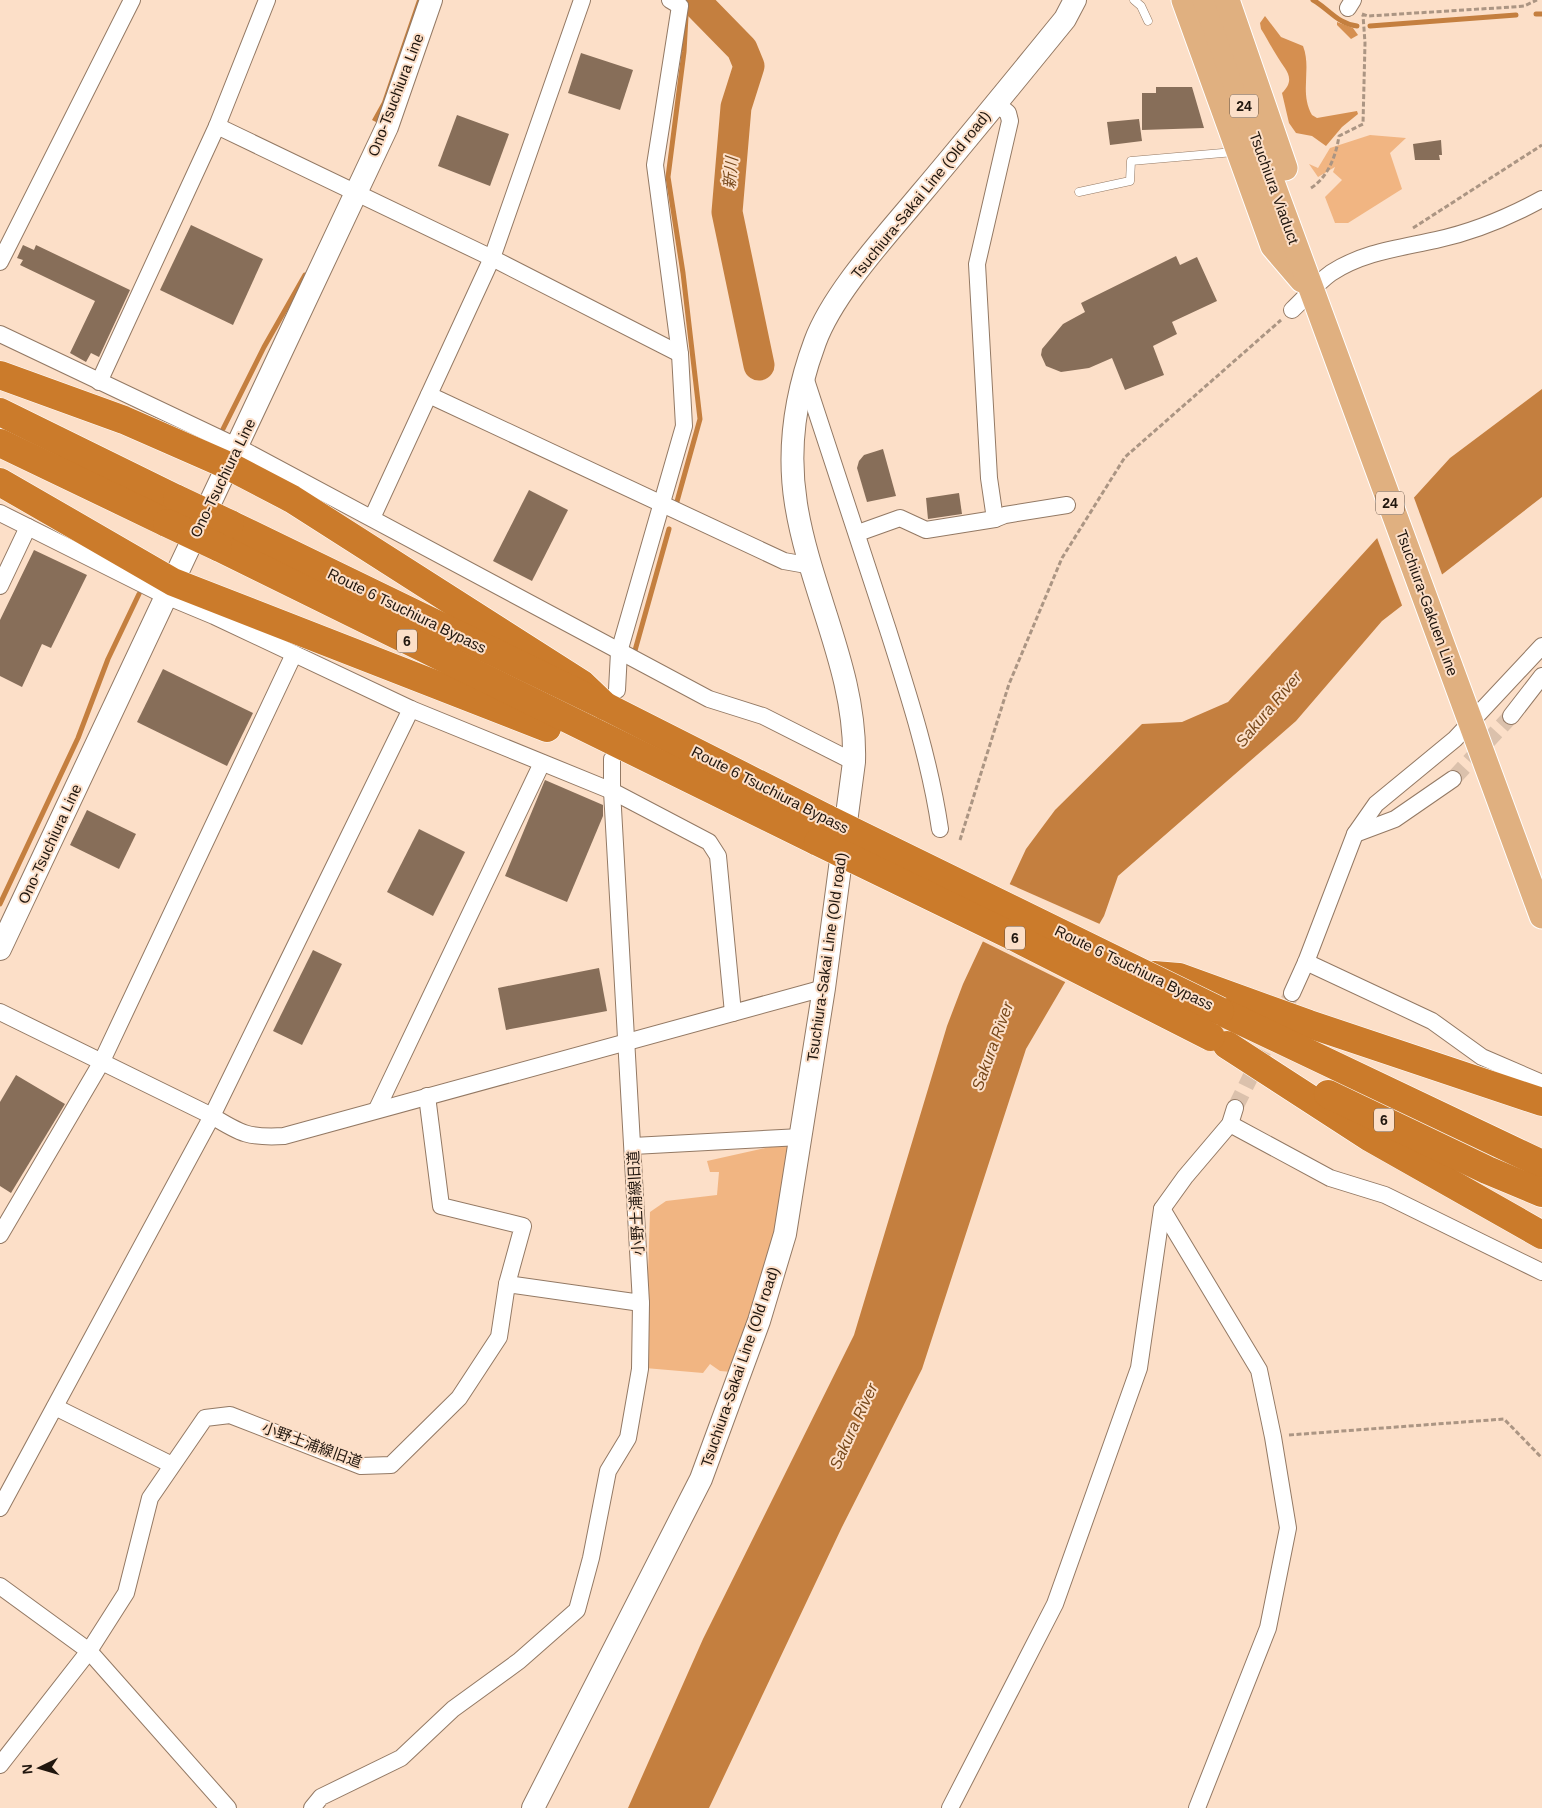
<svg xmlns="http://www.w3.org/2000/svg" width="1542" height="1808" viewBox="0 0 1542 1808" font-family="Arial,'Noto Sans JP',sans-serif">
	<rect width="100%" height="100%" fill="#fcdfc8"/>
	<g fill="#f1b582">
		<polygon points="1370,135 1406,138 1390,153 1402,189 1348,223 1335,223 1325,197 1342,180 1333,172 1335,167 1318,177 1309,164 1318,168 1330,148"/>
		<polygon points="797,1141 780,1233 732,1372 720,1371 710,1364 703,1373 645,1368 650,1212 666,1201 717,1195 719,1172 710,1172 707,1161"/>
	</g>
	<g fill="#d58f50">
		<path d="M1265,16L1281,37L1303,46C1312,69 1299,92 1312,115L1317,118L1357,111L1358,114L1342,127L1326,146L1312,136L1296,133L1289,123L1282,93C1297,78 1285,70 1277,56C1271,47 1267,38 1261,29L1260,23Z"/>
		<polygon points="1337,22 1353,28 1358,35 1351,39 1337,25"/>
	</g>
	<g fill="#c47f3f">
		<polygon points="417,0 428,0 382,125 372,120 382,102"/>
		<polygon points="1542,389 1542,497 1382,621 1296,721 1118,876 1104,916 1026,1049 922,1369 842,1527 709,1808 628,1808 703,1639 854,1335 947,1026 963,984 1026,849 1055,810 1142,724 1182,722 1228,702 1450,458"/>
	</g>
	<g fill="#fcdfc8">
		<polygon points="1413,495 1443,577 1403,608 1376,535"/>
		<polygon points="1007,883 1102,925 1067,983 980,940"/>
	</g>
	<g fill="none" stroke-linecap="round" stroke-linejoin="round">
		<g stroke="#c47f3f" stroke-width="5">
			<path d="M1313,0C1329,9 1338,24 1357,26"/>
			<polyline points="1536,14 1542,14"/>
			<polyline points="1370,26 1516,15"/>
			<polyline points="223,429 264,347 305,275"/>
			<polyline points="676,505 700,419 683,273 668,177 684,52 686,16"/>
			<polyline points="634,654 669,529"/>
			<polyline points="0,904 78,738 108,659 139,594"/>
		</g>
		<polyline stroke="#c47f3f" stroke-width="31" points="694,0 742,49 749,66 736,107 727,212 759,365"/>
	</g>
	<g fill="#876e59">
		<polygon points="581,53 633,70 620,110 568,93"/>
		<polygon points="1156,87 1192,87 1204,128 1142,130 1142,93 1156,93"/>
		<polygon points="457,115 509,134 490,186 438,166"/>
		<polygon points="1139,119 1142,141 1110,145 1107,122"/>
		<polygon points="1441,140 1442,155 1439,155 1440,160 1415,160 1413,144"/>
		<polygon points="191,225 263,259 233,325 160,290"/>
		<polygon points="23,245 34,250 36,245 130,290 99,357 91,353 86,362 70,353 95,301 20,265 23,260 17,258"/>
		<polygon points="1176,256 1180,265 1197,257 1217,301 1172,322 1177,334 1153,346 1164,375 1125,390 1112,358 1089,368 1061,372 1046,366 1041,355 1042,349 1063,324 1085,312 1081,303"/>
		<polygon points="883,449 896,496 867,502 857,468 859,461 864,455"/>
		<polygon points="529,490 568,510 532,581 493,561"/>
		<polygon points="959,493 962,514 928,519 926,498"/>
		<polygon points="34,550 87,575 51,648 42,644 22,687 0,676 0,620"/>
		<polygon points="163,669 253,713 227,766 137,722"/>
		<polygon points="545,780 603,805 603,816 567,902 505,876"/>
		<polygon points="87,810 136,834 119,869 70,845"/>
		<polygon points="419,829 465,852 433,916 387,892"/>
		<polygon points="313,950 342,964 302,1045 273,1031"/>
		<polygon points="599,968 607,1011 506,1030 498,988"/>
		<polygon points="16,1075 65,1104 11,1193 0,1186 0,1102"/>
	</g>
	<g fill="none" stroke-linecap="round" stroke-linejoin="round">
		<g stroke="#dbc1ac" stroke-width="16" stroke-dasharray="16 8" stroke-linecap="butt">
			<polyline points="1453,779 1511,716"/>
			<polyline points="1235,1108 1292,993"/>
		</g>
		<defs>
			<g id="lane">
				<polyline points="1134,0 1141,6 1148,21"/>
				<polyline points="1079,192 1130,181 1131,161 1234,152"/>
			</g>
			<g id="street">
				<polyline points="1348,8 1353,0"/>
				<polyline points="217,126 492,258 680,354"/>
				<polyline points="0,262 132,0"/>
				<path d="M1292,310C1305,298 1317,283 1331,273C1363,252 1400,248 1436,240C1473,232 1509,217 1542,199"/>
				<polyline points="0,334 238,447 709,699 763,716 854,762"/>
				<path d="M805,377C833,462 861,546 888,630C909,696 930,761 940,829"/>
				<polyline points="99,382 217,126 267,0"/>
				<polyline points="429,395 784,561 812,566"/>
				<polyline points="0,513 166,596 214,616 411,709 612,791 709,842 718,856 733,1013"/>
				<polyline points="372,518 492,258 582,0"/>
				<polyline points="995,519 989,478 977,264 1010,121 1008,113 996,103"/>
				<polyline points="858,533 900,518 926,530 995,519 1005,515 1067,505"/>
				<polyline points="0,586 28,527"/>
				<polyline points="617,690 619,652 684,426 680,354 655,165 680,6 670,0"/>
				<polyline points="1511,716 1542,676"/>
				<polyline points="1355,834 1395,819 1453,779"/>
				<polyline points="1306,962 1432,1021 1482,1057 1542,1083"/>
				<polyline points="1292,993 1306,962 1355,834 1376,804 1455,739 1542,646"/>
				<path d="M0,1012L212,1116C241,1134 249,1138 284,1136L824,988"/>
				<polyline points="427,1096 441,1206 523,1226 507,1284"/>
				<polyline points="377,1109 542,763"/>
				<polyline points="1230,1124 1330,1178 1385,1195 1542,1272"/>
				<polyline points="633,1146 801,1137"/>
				<polyline points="1162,1209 1259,1370 1273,1437 1288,1528 1268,1628 1197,1808"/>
				<polyline points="0,1235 101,1063 294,654"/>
				<polyline points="55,1407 172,1465"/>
				<polyline points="0,1508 212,1116 411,709"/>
				<polyline points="0,1586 89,1651 228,1808"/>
				<polyline points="0,1765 89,1651 126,1593 150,1498 205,1418 230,1415 361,1466 391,1465 459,1398 499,1337 507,1284 641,1303 612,791 612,759"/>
				<polyline points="312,1808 321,1797 401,1758 453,1709 519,1661 577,1610 591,1558 608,1471 628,1438 640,1369 641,1303"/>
				<polyline points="950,1808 1055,1604 1139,1368 1162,1209 1185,1177 1230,1124 1235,1108"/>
			</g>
			<g id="secondary">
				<polyline points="0,949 387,127 431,0"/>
				<path d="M533,1808L701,1479L759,1321L785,1234L824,988L854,762C857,672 810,592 796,504C787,448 795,396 815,342C833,293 886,236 920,195C969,137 1017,78 1065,19L1075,0"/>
			</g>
			<g id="primary">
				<polyline points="1184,0 1273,246 1302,280"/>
				<polyline points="1205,0 1542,916"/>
				<polyline points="1227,0 1285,168"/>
			</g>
			<g id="highway">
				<polyline points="0,375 124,420 229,466 292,499 582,684 605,706"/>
				<polyline points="0,412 177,499"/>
				<polyline points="0,443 167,523"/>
				<polyline points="0,482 173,582 547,728"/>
				<polyline points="230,524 605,706 828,819"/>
				<polyline points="218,547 818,842"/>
				<polyline points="1154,975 1179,977 1309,1024 1542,1102"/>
				<polyline points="1220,1011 1542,1164"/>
				<polyline points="1227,1045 1369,1137 1542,1235"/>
				<polyline points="1328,1094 1487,1170 1542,1193"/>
			</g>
		</defs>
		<use href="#lane" stroke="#937964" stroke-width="9"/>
		<use href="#street" stroke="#937964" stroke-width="18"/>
		<use href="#secondary" stroke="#937964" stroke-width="24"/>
		<use href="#primary" stroke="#fff" stroke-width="27"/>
		<use href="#highway" stroke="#fff" stroke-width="29"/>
		<g stroke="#ab9583" stroke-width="3" stroke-dasharray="5 2.5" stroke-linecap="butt">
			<polyline points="1362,14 1368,16 1512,7 1524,6 1537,0"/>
			<path d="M1311,188C1328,177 1336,156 1339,136L1363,124L1365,43L1363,15"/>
			<polyline points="1413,228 1542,145"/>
			<polyline points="960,840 1009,684 1062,558 1125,457 1281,320"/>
			<polyline points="1289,1435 1504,1419 1542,1458"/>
		</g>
		<use href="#lane" stroke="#fff" stroke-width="8"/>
		<use href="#street" stroke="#fff" stroke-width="16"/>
		<use href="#secondary" stroke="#fff" stroke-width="22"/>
		<use href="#primary" stroke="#e0b080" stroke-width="25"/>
		<use href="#highway" stroke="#cb7b2b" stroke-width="28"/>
		<defs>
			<g id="highway-bridge">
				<polyline points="177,499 230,524"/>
				<polyline points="167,523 218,547"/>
				<polyline points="828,819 1220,1011"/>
				<polyline points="818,842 1014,937 1211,1037"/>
			</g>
		</defs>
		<use href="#highway-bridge" stroke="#fff" stroke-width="29" stroke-linecap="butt"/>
		<use href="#highway-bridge" stroke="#cb7b2b" stroke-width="28"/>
	</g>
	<g text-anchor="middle" stroke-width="4" stroke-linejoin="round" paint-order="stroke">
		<g fill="#fcdfc8" stroke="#625246" stroke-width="1">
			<rect x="1230" y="94.5" width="28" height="23" rx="4"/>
			<rect x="1376" y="491.5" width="28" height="23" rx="4"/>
			<rect x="397" y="629.5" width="20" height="23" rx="4"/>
			<rect x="1005" y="926.5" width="20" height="23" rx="4"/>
			<rect x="1374" y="1108.5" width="20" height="23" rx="4"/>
		</g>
		<g font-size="14" font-weight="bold" fill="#20160e">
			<text x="1244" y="111">24</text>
			<text x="1390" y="508">24</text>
			<text x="407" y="646">6</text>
			<text x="1015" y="943">6</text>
			<text x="1384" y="1125">6</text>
		</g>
		<g font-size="15" fill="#20160e" stroke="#fcdfc8">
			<text transform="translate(396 95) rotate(-69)" y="5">Ono-Tsuchiura Line</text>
			<text transform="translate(1274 188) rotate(70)" y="5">Tsuchiura Viaduct</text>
			<text transform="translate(921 195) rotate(-51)" y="5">Tsuchiura-Sakai Line (Old road)</text>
			<text transform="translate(223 478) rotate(-64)" y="5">Ono-Tsuchiura Line</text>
			<text transform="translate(1427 603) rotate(70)" y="5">Tsuchiura-Gakuen Line</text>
			<text transform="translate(407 611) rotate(26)" y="5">Route 6 Tsuchiura Bypass</text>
			<text transform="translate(770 790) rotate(27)" y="5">Route 6 Tsuchiura Bypass</text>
			<text transform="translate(50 844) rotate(-65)" y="5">Ono-Tsuchiura Line</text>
			<text transform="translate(827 957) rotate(-82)" y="5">Tsuchiura-Sakai Line (Old road)</text>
			<text transform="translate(1134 968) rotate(26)" y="5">Route 6 Tsuchiura Bypass</text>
			<text transform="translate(636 1203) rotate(-93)" y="5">小野土浦線旧道</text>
			<text transform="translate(740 1367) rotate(-71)" y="5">Tsuchiura-Sakai Line (Old road)</text>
			<text transform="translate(312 1445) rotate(20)" y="5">小野土浦線旧道</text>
		</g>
		<g font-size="16" font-style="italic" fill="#77481a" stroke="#fcdfc8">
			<text transform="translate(730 173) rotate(-85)" y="6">新川</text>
			<text transform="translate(1268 709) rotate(-50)" y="6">Sakura River</text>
			<text transform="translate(992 1046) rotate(-70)" y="6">Sakura River</text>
			<text transform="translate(853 1426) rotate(-65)" y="6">Sakura River</text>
		</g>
	</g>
	<g transform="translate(40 1768) rotate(265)" stroke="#fcdfc8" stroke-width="4" paint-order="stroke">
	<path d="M0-4L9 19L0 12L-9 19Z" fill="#20160e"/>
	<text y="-8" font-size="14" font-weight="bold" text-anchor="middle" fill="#20160e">N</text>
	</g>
</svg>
